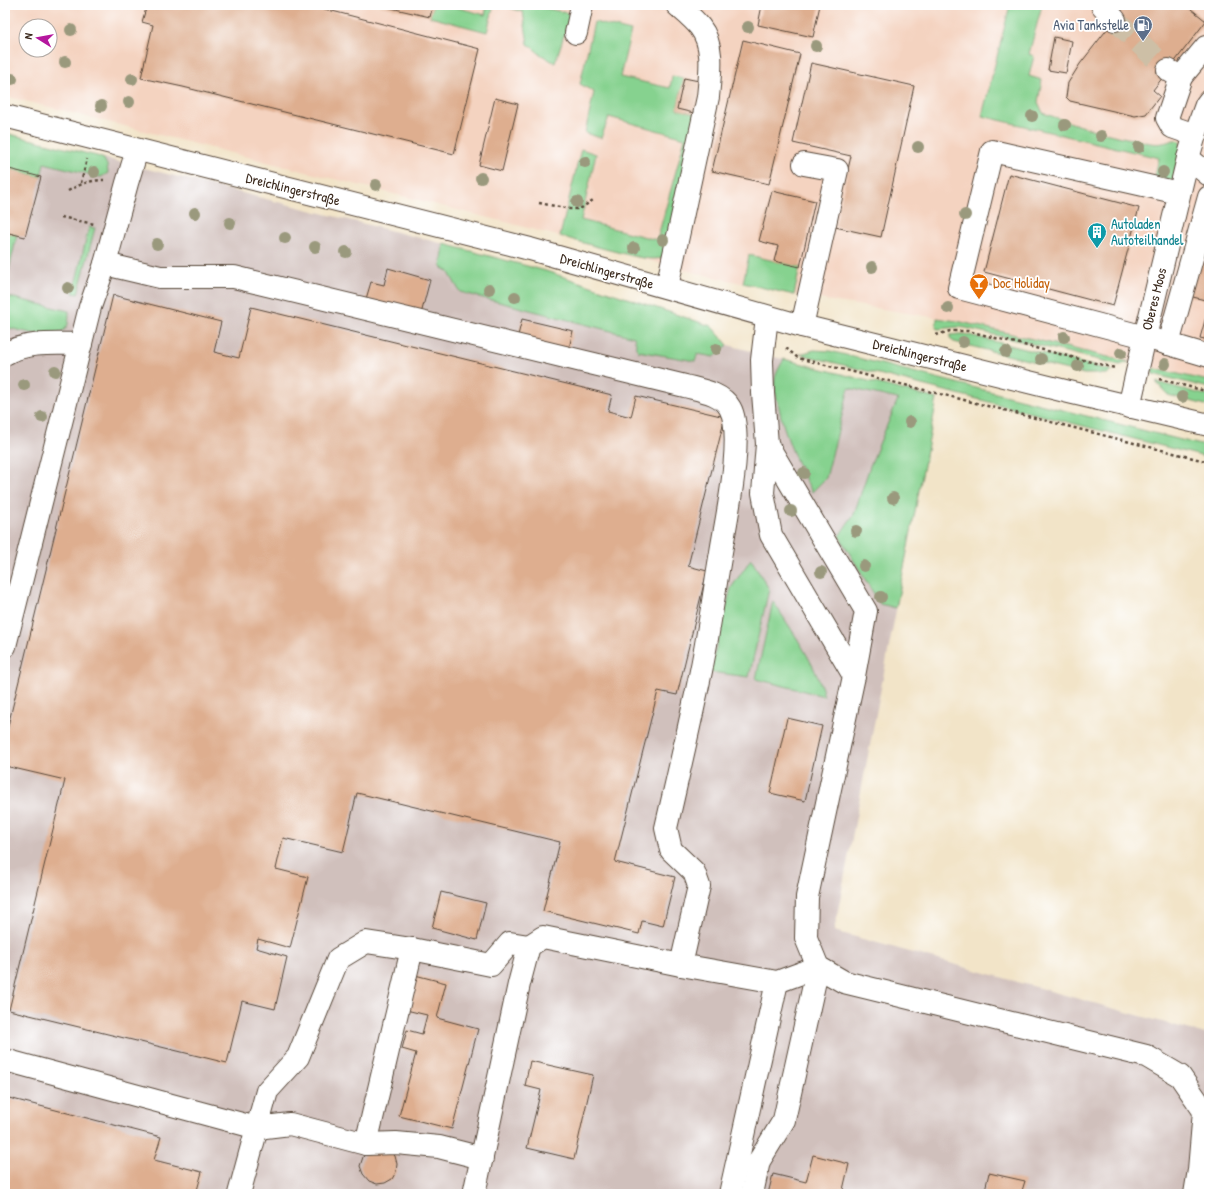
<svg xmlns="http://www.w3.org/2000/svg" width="1214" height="1199" viewBox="0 0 1214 1199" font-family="'Patrick Hand',sans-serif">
	<rect width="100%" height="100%" fill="#fff"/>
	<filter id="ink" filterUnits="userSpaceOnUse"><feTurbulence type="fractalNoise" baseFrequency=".025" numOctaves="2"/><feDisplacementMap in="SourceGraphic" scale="8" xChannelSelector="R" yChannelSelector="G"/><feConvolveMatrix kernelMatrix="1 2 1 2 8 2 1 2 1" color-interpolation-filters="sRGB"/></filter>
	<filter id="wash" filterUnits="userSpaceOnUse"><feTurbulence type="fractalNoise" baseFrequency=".012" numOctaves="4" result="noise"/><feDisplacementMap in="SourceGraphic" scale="16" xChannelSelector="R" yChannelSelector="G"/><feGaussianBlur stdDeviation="0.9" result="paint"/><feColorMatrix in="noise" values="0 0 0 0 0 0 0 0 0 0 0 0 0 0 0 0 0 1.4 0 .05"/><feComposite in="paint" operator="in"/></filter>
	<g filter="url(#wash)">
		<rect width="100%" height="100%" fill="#f2e4c8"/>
		<path fill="#f4d3c0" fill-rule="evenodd" d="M5,5H1209V381L957,321L794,295L688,271L509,223L5,96ZM26,26H50V50H26Z"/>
		<polygon fill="#d0c0bc" points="5,133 444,244 546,271 711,326 728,345 937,399 834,931 1209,1035 1209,1194 5,1194"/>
		<g fill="#86d28f" stroke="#607e56">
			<polygon points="433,5 448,5 485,15 487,5 494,5 487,32 430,17"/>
			<polygon points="501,5 532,5 571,14 555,63 540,54 528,44 523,12"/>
			<path d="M1010,5H1042L1029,54L1034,56L1029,76L1042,80L1038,102L1043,113C1074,124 1106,135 1138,140C1145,142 1155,145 1163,143C1170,142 1173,138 1180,141L1181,147L1172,185L1154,180L1159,158L982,116Z"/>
			<path d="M594,22L631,31L620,77L670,88L672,76L684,78L677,109L698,114L667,251L662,258C648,261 634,256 621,253C600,248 580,242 560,236L581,149L596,154L581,220L657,240L685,138L609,117L601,138L585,133L594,92L580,84Z"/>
			<polygon points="5,133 97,156 104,159 107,165 108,173 101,177 44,163 41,177 5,168"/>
			<polygon points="89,227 95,228 78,294 73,293"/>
			<polygon points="5,232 17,235 5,287"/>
			<polygon points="444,244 546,271 711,326 728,345 714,357 698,354 695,361 638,351 634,337 460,292 448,271 441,267"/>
			<polygon points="749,255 800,267 794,295 743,283"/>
			<path d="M5,296L69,311C69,315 69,320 68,324C62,344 19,330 5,327Z"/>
			<polygon points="937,318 957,321 1129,362 1120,365 966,328 958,327 938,329 936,328"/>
			<polygon points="959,334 965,334 1113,371 1106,374 1084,374 954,342 950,339 950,335"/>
			<polygon points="814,350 830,351 1209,447 1209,458 800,354"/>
			<path d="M784,359L937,399L896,608L880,604L839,536L854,514L870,466L898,399L849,388L826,478L812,492C797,464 784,435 778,403C776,396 774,387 775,379C776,372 781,365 784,359Z"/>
			<polygon points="1152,368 1209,381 1209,388 1153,374"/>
			<polygon points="1156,382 1209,396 1209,406 1168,395"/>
			<polygon points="751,559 769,589 749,677 710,672 731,588"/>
			<path d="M773,601C791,630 816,663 824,696L756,679Z"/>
		</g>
		<g id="blocks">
			<g fill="#deae8f">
				<polygon points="147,5 309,5 480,49 454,154 183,87 141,78 153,25 142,22"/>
				<polygon points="378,5 433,5 430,17"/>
				<polygon points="762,5 820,5 813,37 758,25"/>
				<polygon points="1126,5 1186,5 1206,21 1153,90 1160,96 1146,114 1135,116 1070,101 1066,97 1068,83 1080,64"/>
				<polygon points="1054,37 1072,41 1066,73 1048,70"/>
				<polygon points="743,40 800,54 769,184 712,171"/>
				<polygon points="811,63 914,86 881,237 835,227 851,156 793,143"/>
				<polygon points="684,78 704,82 698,114 677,109"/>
				<polygon points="495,98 518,104 502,171 479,165"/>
				<polygon points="5,168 41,177 25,237 5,232"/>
				<polygon points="1009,174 1139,208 1113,306 984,272"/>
				<polygon points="772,191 815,201 800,267 774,261 778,246 759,241"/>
				<polygon points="1209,225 1209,301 1189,296"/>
				<polygon points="388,268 430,280 421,314 366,299 371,282 384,285"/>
				<polygon points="113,295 221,322 214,352 239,358 251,307 612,395 608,411 631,417 636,396 725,417 688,566 707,571 677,695 658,691 615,862 675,877 663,926 642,921 639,934 543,911 560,842 357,793 343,852 283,838 276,869 308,877 290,948 258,939 256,948 287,957 275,1009 242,1001 227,1063 9,1010 65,780 5,766 5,738"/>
				<polygon points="1209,306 1209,340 1200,338"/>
				<polygon points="522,319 573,331 567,357 516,344"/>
				<polygon points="787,718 822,726 805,801 770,793"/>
				<polygon points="441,892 486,903 477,940 432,928"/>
				<polygon points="415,975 446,983 437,1018 478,1029 452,1129 399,1116 416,1053 402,1049 407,1030 422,1034 427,1015 406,1010"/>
				<polygon points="530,1061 593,1075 574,1159 527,1148 541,1090 525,1086"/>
				<polygon points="5,1097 161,1137 154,1160 202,1172 196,1194 5,1194"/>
				<polygon points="368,1150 390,1151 395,1156 397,1164 396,1172 392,1179 385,1183 377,1184 369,1181 363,1174 360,1166 363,1157"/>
				<polygon points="813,1155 849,1164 842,1194 768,1194 773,1174 806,1182"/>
				<polygon points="989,1173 1025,1181 1021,1194 984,1194"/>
			</g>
		</g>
	</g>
	<g filter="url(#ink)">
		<use href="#blocks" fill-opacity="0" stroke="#564638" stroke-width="1"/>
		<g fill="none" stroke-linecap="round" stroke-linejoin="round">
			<polyline stroke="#cdbfa6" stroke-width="22" stroke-dasharray="22 11" stroke-linecap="butt" points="1115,20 1168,70"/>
			<defs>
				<g id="minor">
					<polyline points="1102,5 1115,20"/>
					<polyline points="576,33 582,5"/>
					<polyline points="1168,70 1181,77 1206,47 1209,50"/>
					<polyline points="1181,77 1167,118 1172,127 1195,135"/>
					<polyline points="5,116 530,249 802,326 1069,392 1209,425"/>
					<path d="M137,150L127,183L105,264L160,277H234L685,386C700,390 722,393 730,408C745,435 726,520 721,552C714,592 709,632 701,671C690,724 678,776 666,828L671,850L694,872L699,886L681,965"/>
					<polyline points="1188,158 1209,175"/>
					<polyline points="1179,193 992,151 959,288 1145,337 1209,356"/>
					<path d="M667,287L708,97C710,74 715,46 700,27C694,19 685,12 677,5"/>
					<polyline points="767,317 762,360 763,393 767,444 763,493 771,535 854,676 807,897 806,938 818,967 844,982 1146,1056 1180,1076 1204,1111 1199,1170 1195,1194"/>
					<polyline points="802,326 837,170 804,164"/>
					<polyline points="1168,344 1209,197"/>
					<path d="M5,354C28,341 55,344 81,344"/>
					<polyline points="1129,407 1145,337 1188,158 1195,135 1206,105 1209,101"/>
					<polyline points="767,444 866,611 854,676"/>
					<polyline points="5,646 90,307 105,264"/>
					<polyline points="529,946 543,937 681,965 777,982 818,967"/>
					<polyline points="5,1060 257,1128 290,1124 366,1144 396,1143 439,1147 482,1158"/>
					<polyline points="366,1144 412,949"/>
					<polyline points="239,1194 267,1091 298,1057 338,959 366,942 412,949 491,965 510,943 529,946 519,984 474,1194"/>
					<polyline points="730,1194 777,982"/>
					<polyline points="752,1194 759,1161 784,1120 818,967"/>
				</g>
			</defs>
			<use href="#minor" stroke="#564638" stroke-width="24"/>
			<g stroke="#564638" stroke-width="2.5" stroke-dasharray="3 3" stroke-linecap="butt">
				<polyline points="81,183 87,159"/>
				<path d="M68,191C80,184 91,180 104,180"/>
				<polyline points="539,203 570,209 580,209 593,200"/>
				<polyline points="61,217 94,224"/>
				<polyline points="936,335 950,331 968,331 1115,368"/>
				<polyline points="786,348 798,358 1209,462"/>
				<polyline points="1159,379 1209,392"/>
			</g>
			<use href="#minor" stroke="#fff" stroke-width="22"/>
		</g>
		<g fill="#9a997d">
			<circle cx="748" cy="27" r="6"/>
			<circle cx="71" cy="30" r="6"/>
			<circle cx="816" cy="46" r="6"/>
			<circle cx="65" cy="62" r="6"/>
			<circle cx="12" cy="79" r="6"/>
			<circle cx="132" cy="79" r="6"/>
			<circle cx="129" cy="102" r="6"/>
			<circle cx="101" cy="106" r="6"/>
			<circle cx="1032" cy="116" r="6"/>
			<circle cx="1065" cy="125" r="6"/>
			<circle cx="1101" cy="136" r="6"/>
			<circle cx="918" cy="147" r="6"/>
			<circle cx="1139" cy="147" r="6"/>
			<circle cx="585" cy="162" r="6"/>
			<circle cx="94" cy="172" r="6"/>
			<circle cx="1163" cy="172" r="6"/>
			<circle cx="481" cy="178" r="6"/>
			<circle cx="376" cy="185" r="6"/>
			<circle cx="577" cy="202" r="6"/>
			<circle cx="195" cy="213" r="6"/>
			<circle cx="965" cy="215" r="6"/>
			<circle cx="230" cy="223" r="6"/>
			<circle cx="285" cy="238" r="6"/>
			<circle cx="663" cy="240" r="6"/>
			<circle cx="157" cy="244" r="6"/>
			<circle cx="315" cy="247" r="6"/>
			<circle cx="634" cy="248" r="6"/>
			<circle cx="346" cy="252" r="6"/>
			<circle cx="872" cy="267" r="6"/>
			<circle cx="68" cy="288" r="6"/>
			<circle cx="489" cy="289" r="6"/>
			<circle cx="515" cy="297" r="6"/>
			<circle cx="948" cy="308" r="6"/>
			<circle cx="1064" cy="337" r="6"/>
			<circle cx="963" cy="342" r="6"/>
			<circle cx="716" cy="349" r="6"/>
			<circle cx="1006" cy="352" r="6"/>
			<circle cx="1121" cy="353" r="6"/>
			<circle cx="1041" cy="359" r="6"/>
			<circle cx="1165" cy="364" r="6"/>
			<circle cx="1078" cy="366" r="6"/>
			<circle cx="55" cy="371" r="6"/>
			<circle cx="24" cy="385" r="6"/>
			<circle cx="1182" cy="397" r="6"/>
			<circle cx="42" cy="417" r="6"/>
			<circle cx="910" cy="422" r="6"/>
			<circle cx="804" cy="473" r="6"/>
			<circle cx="893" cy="498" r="6"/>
			<circle cx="791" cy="511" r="6"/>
			<circle cx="856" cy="531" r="6"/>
			<circle cx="864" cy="566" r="6"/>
			<circle cx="821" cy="572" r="6"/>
			<circle cx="881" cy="597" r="6"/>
		</g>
	</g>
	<defs>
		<symbol id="fuel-pin" viewBox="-11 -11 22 30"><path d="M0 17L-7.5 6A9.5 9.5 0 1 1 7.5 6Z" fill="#5c6f8a" stroke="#fff"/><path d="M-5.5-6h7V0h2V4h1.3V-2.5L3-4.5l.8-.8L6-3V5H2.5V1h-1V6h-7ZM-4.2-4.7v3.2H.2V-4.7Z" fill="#fff"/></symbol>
		<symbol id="building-pin" viewBox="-11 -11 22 30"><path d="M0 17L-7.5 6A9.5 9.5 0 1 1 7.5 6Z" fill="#0f9aa8" stroke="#fff"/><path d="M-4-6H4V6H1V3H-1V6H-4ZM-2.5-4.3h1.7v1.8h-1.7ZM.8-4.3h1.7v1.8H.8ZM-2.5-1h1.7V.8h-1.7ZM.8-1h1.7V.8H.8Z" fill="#fff"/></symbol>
		<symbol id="bar-pin" viewBox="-11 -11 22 30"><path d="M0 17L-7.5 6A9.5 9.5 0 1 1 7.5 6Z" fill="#e8710a" stroke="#fff"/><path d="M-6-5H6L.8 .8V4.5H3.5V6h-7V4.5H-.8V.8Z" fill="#fff"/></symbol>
	</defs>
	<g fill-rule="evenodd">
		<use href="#fuel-pin" x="1132" y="14" width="22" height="30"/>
		<use href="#building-pin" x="1086" y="221" width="22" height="30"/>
		<use href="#bar-pin" x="968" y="272" width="22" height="30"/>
	</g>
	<g text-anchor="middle" stroke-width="3.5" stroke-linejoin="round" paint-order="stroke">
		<g font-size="14" fill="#4e5e75" stroke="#fff" text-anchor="end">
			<text x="1129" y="30">Avia Tankstelle</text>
		</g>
		<g font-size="14" fill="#3b2a1e" stroke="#fff">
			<text transform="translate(293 189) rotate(14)" y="5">Dreichlingerstraße</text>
			<text transform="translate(607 271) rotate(16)" y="5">Dreichlingerstraße</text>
			<text transform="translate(1154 299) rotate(-76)" y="5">Oberes Moos</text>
			<text transform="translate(920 355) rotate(14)" y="5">Dreichlingerstraße</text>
		</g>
		<g font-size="14" fill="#0d838f" stroke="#fff" text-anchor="start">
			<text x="1111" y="229">Autoladen<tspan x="1111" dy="16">Autoteilhandel</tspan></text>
		</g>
		<g font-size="14" fill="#c56008" stroke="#fff" text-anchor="start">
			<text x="993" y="288">Doc Holiday</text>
		</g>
	</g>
	<rect width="1214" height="1199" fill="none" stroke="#fff" stroke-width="20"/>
	<g transform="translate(38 38) rotate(281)"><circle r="19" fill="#ffffff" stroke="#b1aaa5"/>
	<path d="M0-3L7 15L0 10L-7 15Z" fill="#b5179e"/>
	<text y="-6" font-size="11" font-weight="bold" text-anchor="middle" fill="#3b2a1e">N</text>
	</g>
</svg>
